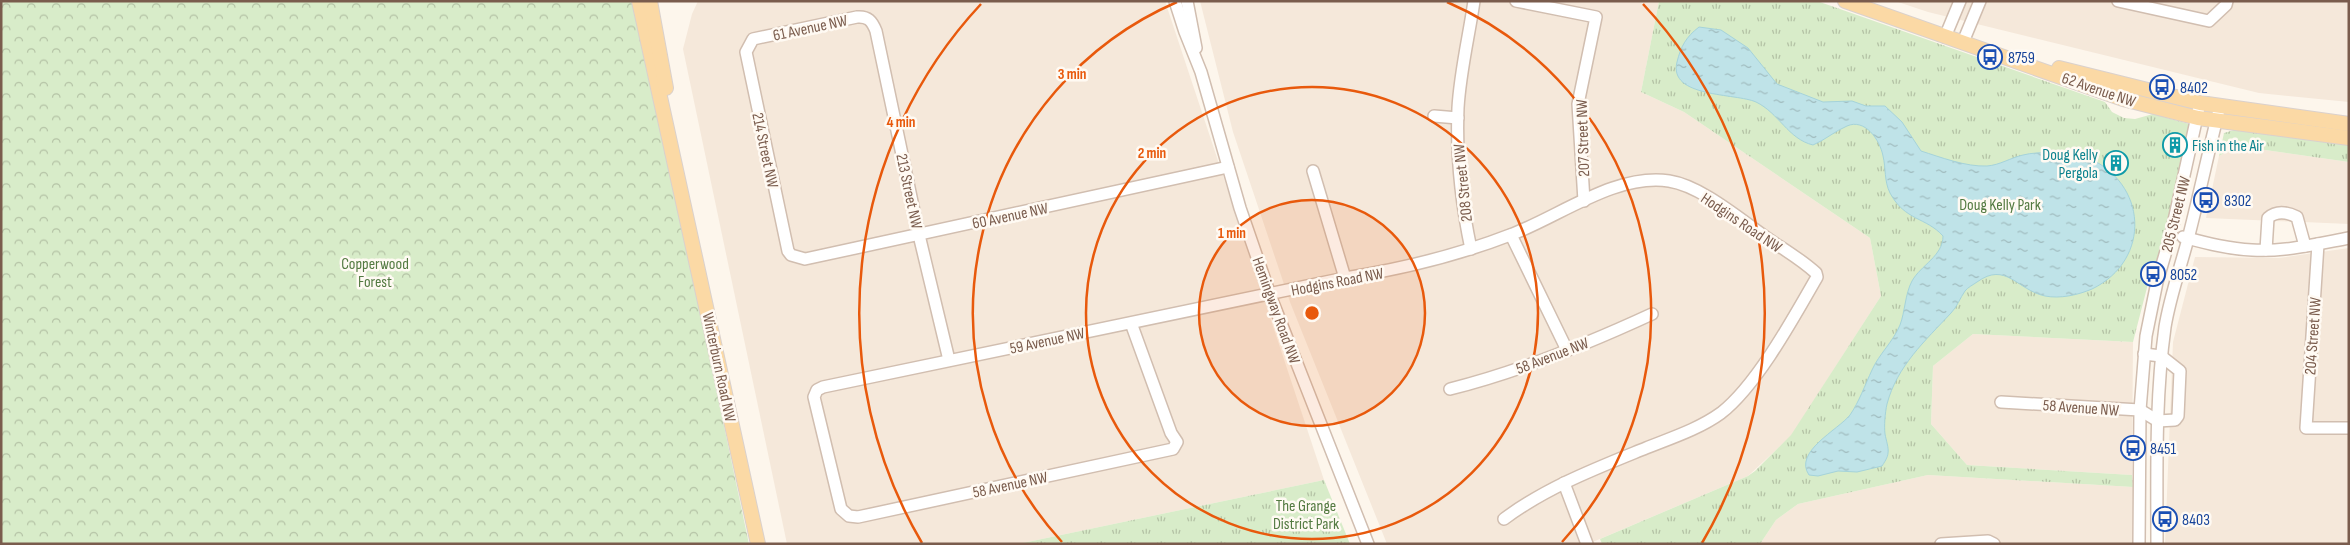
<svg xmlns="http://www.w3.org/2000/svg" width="2350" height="545" viewBox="0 0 2350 545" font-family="'Sofia Sans Condensed',sans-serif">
	<defs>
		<pattern id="forest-crowns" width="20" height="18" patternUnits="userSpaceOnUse" patternTransform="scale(1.25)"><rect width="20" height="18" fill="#d8ecc9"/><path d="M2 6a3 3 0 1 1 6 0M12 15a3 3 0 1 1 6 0" fill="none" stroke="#b4c2a5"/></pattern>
		<pattern id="park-tufts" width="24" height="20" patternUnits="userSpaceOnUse" patternTransform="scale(1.25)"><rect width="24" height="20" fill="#d8ecc9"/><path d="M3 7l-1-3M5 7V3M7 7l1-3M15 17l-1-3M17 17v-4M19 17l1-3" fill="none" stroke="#b4c2a5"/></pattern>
		<pattern id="water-ripples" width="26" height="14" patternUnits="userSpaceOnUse" patternTransform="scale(1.25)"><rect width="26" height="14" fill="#bfe3e8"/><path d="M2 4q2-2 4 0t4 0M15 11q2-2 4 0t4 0" fill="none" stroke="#a0bbbe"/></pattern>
	</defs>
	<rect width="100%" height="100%" fill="#fdf6ec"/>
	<g fill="#f5e8da">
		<polygon points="698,1 1165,1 1324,480 1018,544 787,544 683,49 692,14"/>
		<polygon points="1200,1 1659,1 1641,92 1684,112 1870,238 1881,296 1791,436 1748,476 1588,544 1387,544 1290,302 1233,132"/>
		<polygon points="1895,1 2349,1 2349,102 2259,93 1928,12"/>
		<polygon points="2237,146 2349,162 2349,224 2206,218 2219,156"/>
		<polygon points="2349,248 2349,544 2165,544 2173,342 2195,257 2279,258"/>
		<polygon points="1973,334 2133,342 2132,475 1967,465 1931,424 1933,366"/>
		<polygon points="1928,475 2133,487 2132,544 1760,544 1776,520 1798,504"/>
	</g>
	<polygon fill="url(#forest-crowns)" points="1,1 634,1 749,544 1,544"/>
	<g fill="url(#park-tufts)">
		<polygon points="1659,1 1817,1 2105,102 2112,112 2124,118 2135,119 2153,114 2189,124 2162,247 2150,276 2133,342 1973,334 1933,366 1931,424 1967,465 2132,475 2133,487 1928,475 1798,504 1776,520 1760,544 1602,544 1600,539 1748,476 1755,471 1791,435 1881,296 1870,238 1684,112 1641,92"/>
		<polygon points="2234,130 2349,142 2349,162 2237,146 2219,156 2224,133"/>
		<polygon points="1324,480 1350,544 1018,544"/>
	</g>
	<path fill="url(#water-ripples)" stroke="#a5d3da" d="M1699,27L1721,30L1748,48L1777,84L1823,102L1852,101L1866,106H1885L1902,122L1921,151C1940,157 1966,167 1987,166C2000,165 2010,158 2023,155C2038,151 2071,152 2086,157C2148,182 2152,260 2092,289C2078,295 2060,299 2045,296C2017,290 2006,261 1977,282C1973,285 1968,287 1965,291C1960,298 1957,307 1951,313C1925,341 1897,366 1887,404C1885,413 1884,426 1885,434C1886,440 1889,448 1888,453C1888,457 1884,463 1882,466L1857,472L1838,471L1818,476L1809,475C1793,452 1838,430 1850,415C1859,402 1865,385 1872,370C1879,354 1893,342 1900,325C1905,312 1905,294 1912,281C1921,265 1943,256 1943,236C1926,217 1905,221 1890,193C1884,181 1886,168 1883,156C1880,140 1865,118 1847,126C1835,131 1825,140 1813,145C1788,139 1779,113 1756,102C1736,93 1668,98 1677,62C1681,46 1686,37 1699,27Z"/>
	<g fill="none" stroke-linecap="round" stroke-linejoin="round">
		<defs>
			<g id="minor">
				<polyline points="1175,1 1185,32 1201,72 1240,208 1270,295 1368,544"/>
				<polyline points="1187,1 1196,48"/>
				<polyline points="1516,1 1596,17 1578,104 1584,201"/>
				<polyline points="2118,1 2209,21 2226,5 2227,1"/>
				<polyline points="1945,37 1960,1"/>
				<polyline points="1963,42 1980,1"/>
				<polyline points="1434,116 1458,118"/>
				<polyline points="1313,171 1345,278"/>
				<polyline points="1511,235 1567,350"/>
				<path d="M2183,237C2206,243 2228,249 2252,250C2284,252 2317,244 2349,238"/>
				<polyline points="2318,244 2306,428 2349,428"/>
				<path d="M1471,249C1461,202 1456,156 1458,108C1460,72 1469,36 1474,1"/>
				<path d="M2266,250L2268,218C2277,210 2287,212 2297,217L2305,246"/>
				<path d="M1131,323L1171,433L1177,442L1173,449L858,517L849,516L841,509L814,397L817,390L823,387L1345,278C1401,269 1456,256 1510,235C1559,217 1615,173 1669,181C1702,186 1742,221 1770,240C1785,250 1802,260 1816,273L1817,277C1794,317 1757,385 1721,413C1699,429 1671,438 1646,448C1597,468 1547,487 1504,519"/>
				<path d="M949,360L919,235L876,31C872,21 868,16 857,17L753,39L746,52L788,251L791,255L805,259L1228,167"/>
				<path d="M1450,389C1519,372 1587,344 1652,314"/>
				<polyline points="2001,402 2140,410 2158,421 2175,420 2178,416 2180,371 2161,356 2144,354"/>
				<polyline points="1564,483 1587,544"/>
				<polyline points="1941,544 1988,541 1994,544"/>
				<polyline points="2139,544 2140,410 2146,336 2157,282 2171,234 2200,103"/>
				<path d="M2157,544C2157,472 2155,399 2165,327C2170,296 2181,266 2189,235C2200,192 2209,149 2220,106"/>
			</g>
			<g id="major">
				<polyline points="639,1 758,544"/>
				<polyline points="650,1 666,88"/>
				<polyline points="1845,1 2123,99 2198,118 2349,138"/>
				<polyline points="2059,68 2200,103 2349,124"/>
			</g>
		</defs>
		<use href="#minor" stroke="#d1beb0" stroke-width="14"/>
		<use href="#major" stroke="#dad1cd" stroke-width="16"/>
		<use href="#minor" stroke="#fff" stroke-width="11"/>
		<use href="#major" stroke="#fbd9a5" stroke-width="14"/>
	</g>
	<circle cx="1312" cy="313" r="113" fill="#e8590c" fill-opacity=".12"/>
	<g fill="none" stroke="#e8590c" stroke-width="2.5">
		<circle cx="1312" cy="313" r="113"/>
		<circle cx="1312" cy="313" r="226"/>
		<path d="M1062 542A339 339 0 0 1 1177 2M1447 2A339 339 0 0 1 1562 542"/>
		<path d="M922 543A453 453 0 0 1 981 4M1643 4A453 453 0 0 1 1702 543"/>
	</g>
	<defs>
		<symbol id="bus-ring" viewBox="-11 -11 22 22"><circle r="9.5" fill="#fffaf3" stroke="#1a4fb4" stroke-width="1.5"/><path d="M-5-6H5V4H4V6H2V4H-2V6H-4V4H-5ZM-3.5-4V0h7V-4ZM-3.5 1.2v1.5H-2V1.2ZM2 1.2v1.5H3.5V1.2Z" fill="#1a4fb4"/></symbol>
		<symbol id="building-ring" viewBox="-11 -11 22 22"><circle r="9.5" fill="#fffaf3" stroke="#0f9aa8" stroke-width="1.5"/><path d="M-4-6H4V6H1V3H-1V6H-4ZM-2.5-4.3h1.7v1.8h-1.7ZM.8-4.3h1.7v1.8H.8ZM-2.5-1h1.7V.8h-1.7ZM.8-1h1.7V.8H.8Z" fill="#0f9aa8"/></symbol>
	</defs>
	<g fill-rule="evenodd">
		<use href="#bus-ring" x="1976" y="43" width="28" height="28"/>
		<use href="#bus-ring" x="2148" y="73" width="28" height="28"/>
		<use href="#building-ring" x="2161" y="131" width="28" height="28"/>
		<use href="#building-ring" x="2102" y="149" width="28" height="28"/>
		<use href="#bus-ring" x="2192" y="186" width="28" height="28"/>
		<use href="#bus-ring" x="2139" y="260" width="28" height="28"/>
		<use href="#bus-ring" x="2119" y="434" width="28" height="28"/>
		<use href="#bus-ring" x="2151" y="505" width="28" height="28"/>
	</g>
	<g text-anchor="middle" stroke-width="5" stroke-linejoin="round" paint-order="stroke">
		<g font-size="16" fill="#7a5c4d" stroke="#fffaf3">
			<text transform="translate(810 27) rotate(-12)" y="6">61 Avenue NW</text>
			<text transform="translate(2099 89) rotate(19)" y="6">62 Avenue NW</text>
			<text transform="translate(1582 138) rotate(-92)" y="6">207 Street NW</text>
			<text transform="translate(766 150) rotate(78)" y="6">214 Street NW</text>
			<text transform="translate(1462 183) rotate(-96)" y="6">208 Street NW</text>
			<text transform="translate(910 191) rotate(78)" y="6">213 Street NW</text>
			<text transform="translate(2175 214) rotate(-76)" y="6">205 Street NW</text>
			<text transform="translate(1010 215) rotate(-12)" y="6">60 Avenue NW</text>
			<text transform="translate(1742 222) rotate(34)" y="6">Hodgins Road NW</text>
			<text transform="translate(1337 281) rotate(-11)" y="6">Hodgins Road NW</text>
			<text transform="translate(1277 310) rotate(70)" y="6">Hemingway Road NW</text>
			<text transform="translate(2312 336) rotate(-86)" y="6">204 Street NW</text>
			<text transform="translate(1047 340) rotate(-12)" y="6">59 Avenue NW</text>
			<text transform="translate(1552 355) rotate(-21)" y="6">58 Avenue NW</text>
			<text transform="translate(720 367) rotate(78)" y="6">Winterburn Road NW</text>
			<text transform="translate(2081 407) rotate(4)" y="6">58 Avenue NW</text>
			<text transform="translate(1010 484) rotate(-12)" y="6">58 Avenue NW</text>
		</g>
		<g font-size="16" fill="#164399" stroke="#fffaf3" text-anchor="start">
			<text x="2008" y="63">8759</text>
			<text x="2180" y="93">8402</text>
			<text x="2224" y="206">8302</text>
			<text x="2170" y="280">8052</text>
			<text x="2150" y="454">8451</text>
			<text x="2182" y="525">8403</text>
		</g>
		<g font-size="16" fill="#0d838f" stroke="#fffaf3" text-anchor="start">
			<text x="2192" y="151">Fish in the Air</text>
			<text x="2098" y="160" text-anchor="end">Doug Kelly<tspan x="2098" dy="18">Pergola</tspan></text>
		</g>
		<g font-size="16" fill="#537a41" stroke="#fffaf3">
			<text x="2000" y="210">Doug Kelly Park</text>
			<text x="375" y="269">Copperwood<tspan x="375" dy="18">Forest</tspan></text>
			<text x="1306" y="511">The Grange<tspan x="1306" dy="18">District Park</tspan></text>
		</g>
	</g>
	<circle cx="1312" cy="313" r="8" fill="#e8590c" stroke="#fffaf3" stroke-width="2.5"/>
	<g font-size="15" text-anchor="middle" font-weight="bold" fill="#e8590c" stroke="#fffaf3" stroke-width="5" stroke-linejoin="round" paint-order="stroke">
		<text x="1072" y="79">3 min</text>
		<text x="901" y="127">4 min</text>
		<text x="1152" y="158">2 min</text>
		<text x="1232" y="238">1 min</text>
	</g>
	<rect width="2350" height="545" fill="none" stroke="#7a5c4d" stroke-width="5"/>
</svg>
